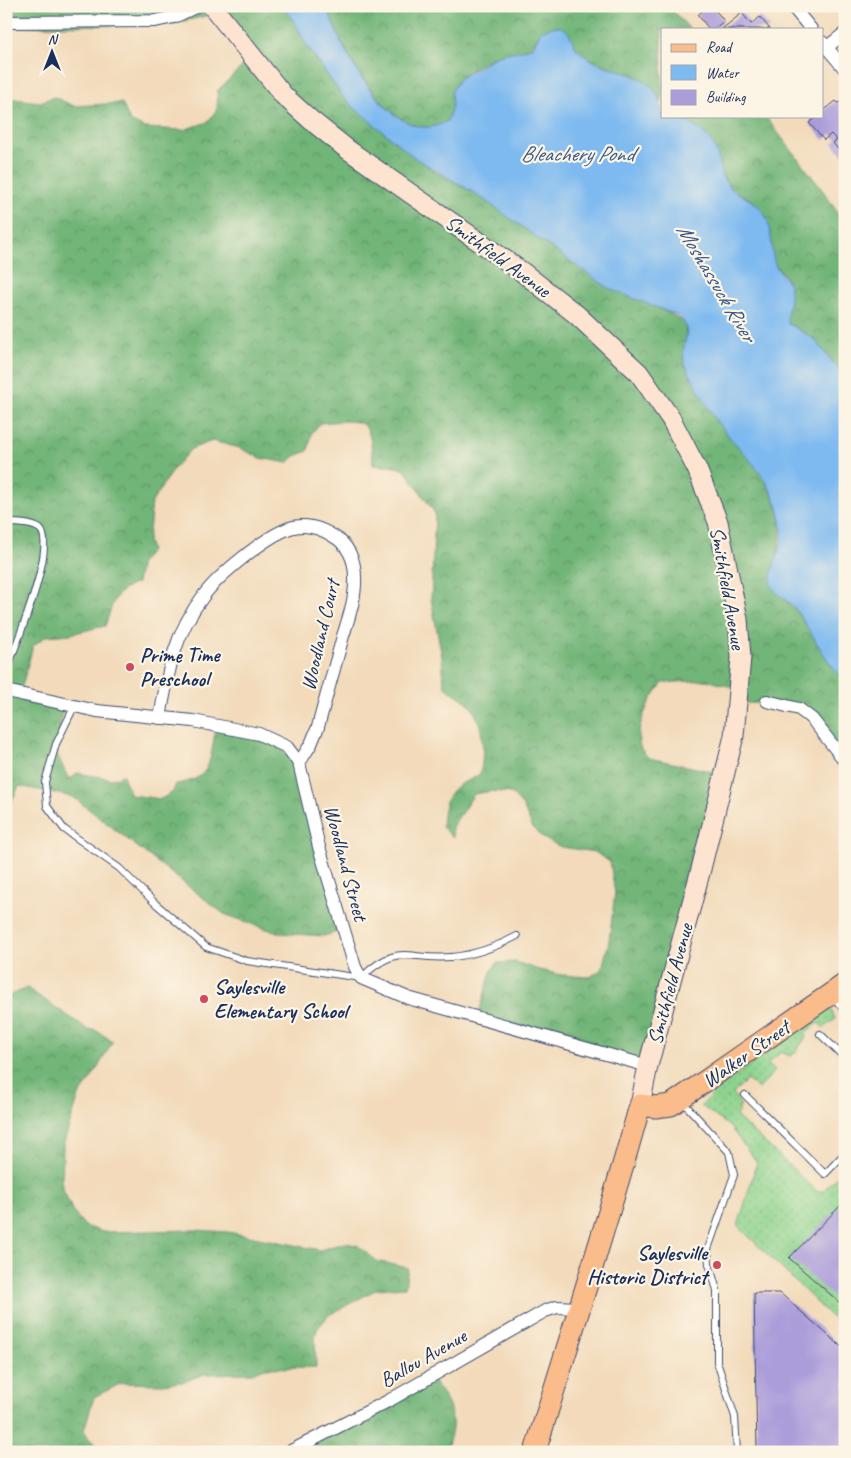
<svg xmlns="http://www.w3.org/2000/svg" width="851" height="1458" viewBox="0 0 851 1458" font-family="Caveat,sans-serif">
	<defs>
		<pattern id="grass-dots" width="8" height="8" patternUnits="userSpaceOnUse" patternTransform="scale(1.25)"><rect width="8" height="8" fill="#8ed38d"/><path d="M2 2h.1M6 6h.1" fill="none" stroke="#7ab57c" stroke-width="1.8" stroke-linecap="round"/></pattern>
		<pattern id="forest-crowns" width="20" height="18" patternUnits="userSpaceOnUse" patternTransform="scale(1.25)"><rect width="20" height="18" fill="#72b578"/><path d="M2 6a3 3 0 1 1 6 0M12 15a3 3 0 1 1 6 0" fill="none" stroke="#5d9466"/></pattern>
	</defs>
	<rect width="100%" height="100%" fill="#fcf5e5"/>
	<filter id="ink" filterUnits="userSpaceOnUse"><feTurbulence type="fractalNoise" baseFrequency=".02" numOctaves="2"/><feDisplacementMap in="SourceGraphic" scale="10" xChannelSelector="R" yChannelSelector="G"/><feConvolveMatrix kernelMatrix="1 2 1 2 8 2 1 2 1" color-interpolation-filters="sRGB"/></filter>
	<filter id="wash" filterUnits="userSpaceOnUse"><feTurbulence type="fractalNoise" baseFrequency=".0096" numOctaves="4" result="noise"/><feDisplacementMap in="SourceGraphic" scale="20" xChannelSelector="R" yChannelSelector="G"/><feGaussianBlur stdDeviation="1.12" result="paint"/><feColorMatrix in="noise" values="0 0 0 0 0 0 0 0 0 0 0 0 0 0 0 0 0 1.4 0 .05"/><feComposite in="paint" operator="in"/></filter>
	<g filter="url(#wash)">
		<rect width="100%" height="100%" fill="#f2daba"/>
		<polygon fill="url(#grass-dots)" stroke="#548176" points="825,1009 831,1009 835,1019 824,1028 818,1023 805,1033 806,1037 794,1054 790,1056 781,1052 767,1064 775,1070 759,1089 747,1080 733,1094 741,1105 736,1116 818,1192 823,1191 845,1168 845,1330 738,1226 757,1162 729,1126 701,1106 718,1089"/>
		<g fill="url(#forest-crowns)" stroke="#46726b">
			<path d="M6,6H282L294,21L316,60L341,94L388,136L437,173L476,194L576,264L683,321C691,339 678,349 687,368C710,415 753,449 773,497C786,526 780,538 775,567C774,571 771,577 771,581C772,591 791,604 797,612C815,635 823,661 845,680V763L809,716L784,704L746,703L736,688L706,680L663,683C651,696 632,730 641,749C643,752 646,755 649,758L724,774L648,1067L479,1013L491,972L497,963L516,962L539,970L562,975L590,977L602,969L609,941L615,893L610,862L595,852L561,847L543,838L532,827L523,806L511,793L492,791L474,794L452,827L453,838L442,827C443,812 444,794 459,785C466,781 473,779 480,774C485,753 484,719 467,702C460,696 451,692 444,686L442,657L431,599L435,513L405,470L396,467L373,465C370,417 366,419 320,423L312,433L308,451L295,456L288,463L260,458L240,448L212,441L191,449L173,469L152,502L148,541L151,551L141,562L137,583C112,593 114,602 105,626L70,634L46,636L33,646L19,697L59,709L62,712L57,754L68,778H72L77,773L112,779L123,775L131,795L161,799L173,792L176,784C214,778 208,763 216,729L271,743L294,757L341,931L324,936L278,933L224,914L73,797L19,786L6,813V98L40,102L54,97L74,106L122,103L130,121L145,128L183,130L208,122L217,109L218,90L249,60L214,14L173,24L6,27Z"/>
			<path d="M328,6H668L690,29H662V103C640,65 609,75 579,51C569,42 572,30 557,27L537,37C530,55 515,50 499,55C489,58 475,67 466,73C444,87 461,114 441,125C395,149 335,41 328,6Z"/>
			<polygon points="671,116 765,116 824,192 845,224 845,377 814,339 788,323 786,312 790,301 787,279 775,264 751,200 733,190 723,177 719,164 681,122"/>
			<polygon points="27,988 89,1030 95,1030 113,1041 93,1076 79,1096 63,1145 62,1187 73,1212 85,1226 103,1232 194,1230 228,1232 320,1250 343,1243 357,1245 377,1261 408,1268 405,1287 377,1289 329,1315 318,1328 315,1335 316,1367 265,1368 252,1373 204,1374 183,1382 161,1384 122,1383 94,1397 84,1430 86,1436 104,1452 6,1452 6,997"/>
			<path d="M433,1381C453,1407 458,1421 445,1452H301Z"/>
		</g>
		<path fill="#7ebaf0" stroke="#4c74a7" d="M282,6H328C336,46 396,154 447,121L452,107L451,92L459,79L498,55L527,49L534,45L541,31C548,28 555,25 563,28C572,32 571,43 578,50C604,77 662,65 662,116C680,116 708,130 715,148C719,157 719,168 723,178C732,196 756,197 765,215C773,230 770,248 775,264C779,274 789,279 790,290C792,304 785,307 788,323L814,339L845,377V680C822,659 812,630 793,606C786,599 771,593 771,581C771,569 778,556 781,545C785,528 779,508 772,493C759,465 738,449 719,424C710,413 695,383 687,368C675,344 698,334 678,316L608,288L476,194L415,158L352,106L341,94L307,46L294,21Z"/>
		<g id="blocks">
			<g fill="#ab9cda">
				<polygon points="708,6 712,6 724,21 714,29 709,29 698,15"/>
				<polygon points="742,13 751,24 760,17 770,29 722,29"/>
				<polygon points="836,101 838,103 840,102 845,108 845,158 833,143 837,140 831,134 824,140 809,123 817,116 822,116 822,112"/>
				<polygon points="845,1201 845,1297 839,1302 789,1258"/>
				<polygon points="754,1293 780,1293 845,1350 845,1452 757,1452"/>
			</g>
		</g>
	</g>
	<g filter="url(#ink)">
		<use href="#blocks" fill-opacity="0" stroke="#3b496c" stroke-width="1"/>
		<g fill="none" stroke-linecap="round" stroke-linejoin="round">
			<defs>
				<g id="service">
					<path d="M6,523C16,523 32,523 40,529C58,545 14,649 6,672"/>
					<path d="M74,707L56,744L45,782L47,806L64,829L119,868L156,904L206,947L247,961L361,978C399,941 406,961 451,957C475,955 496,947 517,936"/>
					<polyline points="820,1034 845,1058"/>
					<polyline points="745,1095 825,1174 845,1153"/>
					<polyline points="681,1100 729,1152 734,1175 708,1249 709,1264 717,1290 717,1362 735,1417 737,1452"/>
				</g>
				<g id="minor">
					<polyline points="792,6 811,29"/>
					<polyline points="6,22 155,21 174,17 197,6"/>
					<polyline points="822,42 845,69"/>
					<polyline points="827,47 845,33"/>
					<polyline points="6,691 97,711 193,721 259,734 287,747 299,763 319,847 355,967 361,978 408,998 648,1066"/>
					<polyline points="767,701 799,709 812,719 845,761"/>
					<path d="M160,718C168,671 174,634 204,595C219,575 266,536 290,528C304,523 321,528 333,536C348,544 355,560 355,577C356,597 349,617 343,636C335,666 326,696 318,727L311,744L299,763"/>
					<polyline points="833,993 845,1006"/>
					<polyline points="289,1452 390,1400 545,1311 557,1307 578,1308"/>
				</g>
				<polyline id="secondary" points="212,6 284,96 312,121 347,149 521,271 577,315 639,373 671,419 697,469 718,522 738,619 741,657 734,736 701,869 648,1066 640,1105"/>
				<path id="primary" d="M535,1452C570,1336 608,1222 640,1105L656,1107L671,1105L845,984"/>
			</defs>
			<use href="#service" stroke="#3b496c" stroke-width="8"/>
			<use href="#minor" stroke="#3b496c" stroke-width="14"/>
			<use href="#secondary" stroke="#3b496c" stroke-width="21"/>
			<use href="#primary" stroke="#3b496c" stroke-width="23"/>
			<use href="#service" stroke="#fff" stroke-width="6"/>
			<use href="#minor" stroke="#fff" stroke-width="12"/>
			<use href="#secondary" stroke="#fde4d1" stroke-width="19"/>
			<use href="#primary" stroke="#fabc8b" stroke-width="21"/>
		</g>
	</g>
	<g fill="#d1495b" stroke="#fcf5e5" stroke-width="2">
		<circle cx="130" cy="667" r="5"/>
		<circle cx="204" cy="999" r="5"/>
		<circle cx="717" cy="1265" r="5"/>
	</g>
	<g text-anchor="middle" stroke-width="4.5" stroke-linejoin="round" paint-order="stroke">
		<g font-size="21" fill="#1b2f5e" stroke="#fcf5e5">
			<text transform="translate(498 256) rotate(36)" y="7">Smithfield Avenue</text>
			<text transform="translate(728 588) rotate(80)" y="7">Smithfield Avenue</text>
			<text transform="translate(320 635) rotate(-77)" y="7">Woodland Court</text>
			<text transform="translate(346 863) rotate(75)" y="7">Woodland Street</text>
			<text transform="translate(670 984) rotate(-75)" y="7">Smithfield Avenue</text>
			<text transform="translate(746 1054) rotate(-35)" y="7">Walker Street</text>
			<text transform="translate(423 1358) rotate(-30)" y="7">Ballou Avenue</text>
		</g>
		<g font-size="21" font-weight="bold" fill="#1b2f5e" stroke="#fcf5e5" text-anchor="start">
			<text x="140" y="662">Prime Time<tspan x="140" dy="24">Preschool</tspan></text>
			<text x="214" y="994">Saylesville<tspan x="214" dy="24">Elementary School</tspan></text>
			<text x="707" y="1260" text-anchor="end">Saylesville<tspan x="707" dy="24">Historic District</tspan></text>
		</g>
		<g font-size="22" font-style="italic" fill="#39598a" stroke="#fcf5e5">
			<text x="577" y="161">Bleachery Pond</text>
			<text transform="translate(717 282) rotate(59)" y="8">Moshassuck River</text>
		</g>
	</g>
	<rect width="851" height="1458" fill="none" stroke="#fcf5e5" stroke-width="25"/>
	<rect x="661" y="28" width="162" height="90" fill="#fcf5e5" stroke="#a2a6af"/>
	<rect x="671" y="44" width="25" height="8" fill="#fabc8b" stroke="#a2a6af"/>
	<text x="706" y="52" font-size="15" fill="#1b2f5e">Road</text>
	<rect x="671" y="65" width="25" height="15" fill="#7ebaf0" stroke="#a2a6af"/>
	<text x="706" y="78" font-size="15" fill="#1b2f5e">Water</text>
	<rect x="671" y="90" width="25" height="15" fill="#ab9cda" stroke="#a2a6af"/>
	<text x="706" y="102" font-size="15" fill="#1b2f5e">Building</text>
	<g transform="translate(52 52)" stroke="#fcf5e5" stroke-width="4" paint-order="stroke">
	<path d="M0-4L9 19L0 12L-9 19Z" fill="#1b2f5e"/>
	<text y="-8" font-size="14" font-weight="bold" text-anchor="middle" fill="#1b2f5e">N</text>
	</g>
</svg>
